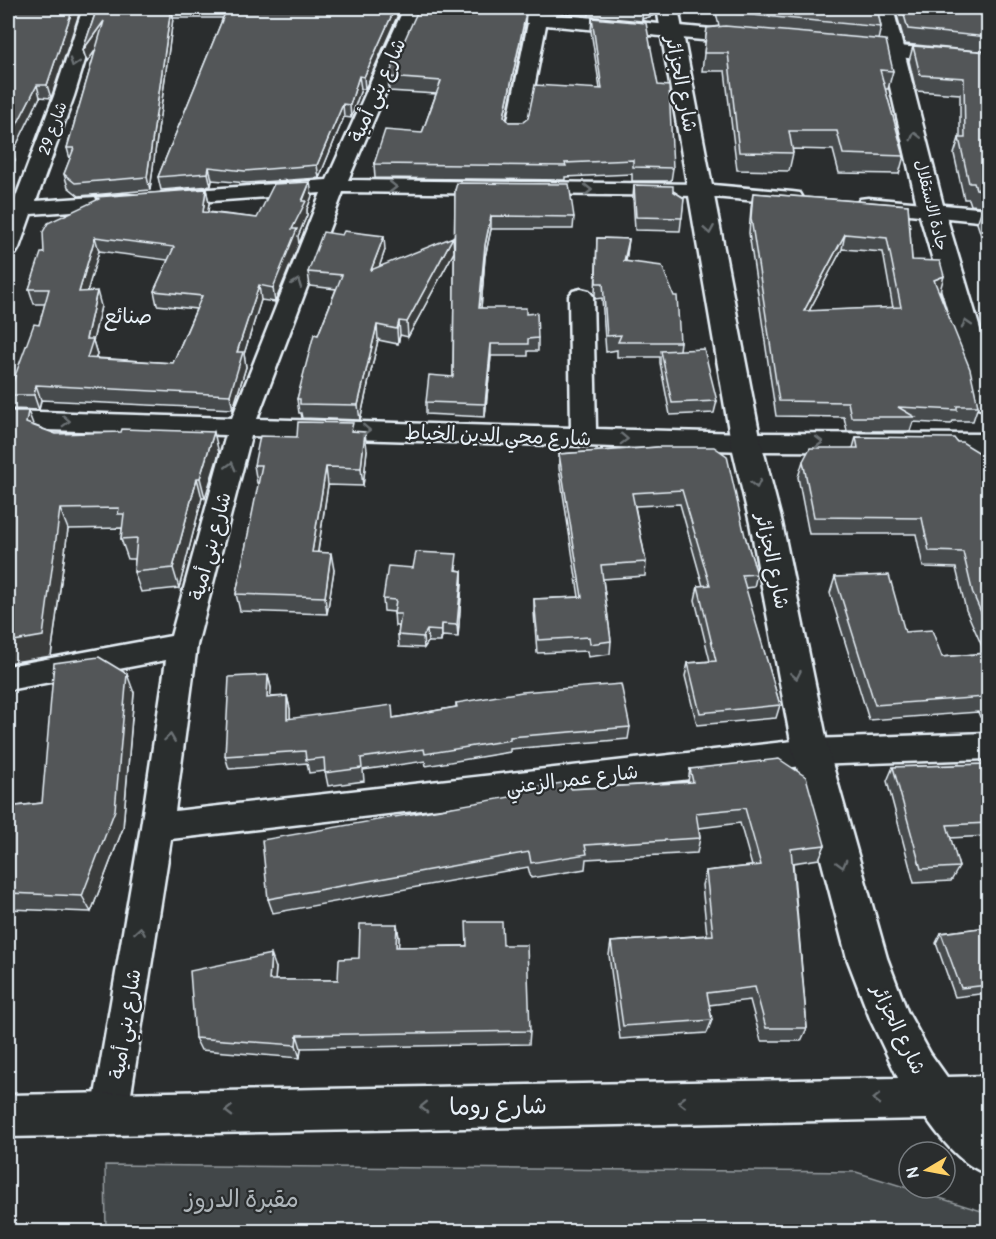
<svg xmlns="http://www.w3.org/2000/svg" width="996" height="1239" viewBox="0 0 996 1239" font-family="Pangolin,'Playpen Sans Arabic',sans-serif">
	<rect width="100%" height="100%" fill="#2a2d2e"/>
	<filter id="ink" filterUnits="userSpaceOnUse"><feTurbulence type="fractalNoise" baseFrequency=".0167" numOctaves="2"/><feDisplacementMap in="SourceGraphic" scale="12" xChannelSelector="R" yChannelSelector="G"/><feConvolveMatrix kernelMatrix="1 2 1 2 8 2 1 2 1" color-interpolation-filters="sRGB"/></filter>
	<g filter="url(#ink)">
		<polygon fill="#424648" stroke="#959ca0" stroke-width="1.5" points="105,1165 856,1172 988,1213 988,1231 106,1231"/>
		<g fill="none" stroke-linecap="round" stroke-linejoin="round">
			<defs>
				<g id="street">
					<polygon points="83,8 101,8 74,96 36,201 127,195 135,196 138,201 135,206 127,207 31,214 19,248 16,253 8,255 8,203 14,202 54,96"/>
					<polygon points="404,8 422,8 348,180 702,184 792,192 800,193 803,198 800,203 792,204 702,196 343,192 257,419 571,428 569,296 573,291 581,289 589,291 593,296 596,429 746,433 988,434 988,452 746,451 251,436 197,645 175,811 811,739 988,733 988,759 811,765 171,839 128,1113 123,1126 110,1131 97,1126 92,1113 141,827 166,660 8,690 8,666 171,636 226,435 8,429 8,411 232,418 321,193 170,204 162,203 159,198 162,193 170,192 327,180"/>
					<polygon points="489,8 744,32 751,34 753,38 751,42 744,44 546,25 526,130 523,134 509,134 506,130 528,23 482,18 480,14 482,10"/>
					<polygon points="865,43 988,54 988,66 858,53 855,49 858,45"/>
					<polygon points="868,198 988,209 988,222 860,209 857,204 860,199"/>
				</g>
				<g id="secondary">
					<path d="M657,8H678L761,442L782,523L829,752L887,958L907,1011L930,1053L947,1077L988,1076V1118H982L988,1124V1174C963,1166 942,1141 927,1119L8,1137V1095L898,1078L871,1021L847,958L793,752L750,523L731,442Z"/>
					<polygon points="872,8 893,8 944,209 988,356 988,411 978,408 974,401 918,209"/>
				</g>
			</defs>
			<use href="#street" stroke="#e8f1f8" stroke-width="5"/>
			<use href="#secondary" stroke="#e8f1f8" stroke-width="5"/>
			<use href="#street" fill="#2a2d2e" fill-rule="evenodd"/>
			<use href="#secondary" fill="#2a2d2e" fill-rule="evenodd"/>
		</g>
		<g fill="#474b4d" stroke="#e8f1f8" stroke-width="1.5" fill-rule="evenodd">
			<polygon points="8,8 81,8 51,98 40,97 13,152 15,160 8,170"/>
			<polygon points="97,8 400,8 400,10 365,89 361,89 351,118 344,117 319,178 247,183 212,180 211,186 161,190 158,177 223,18 173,18 150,190 79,196 68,187 64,174 70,159 67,148 96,49 87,62 83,50"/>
			<polygon points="581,8 655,8 655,15 642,19 642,21 589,16 589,13 583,12 583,8"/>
			<polygon points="715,8 877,8 881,27 878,40 893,71 888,89 885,89 904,156 899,174 839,173 833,150 792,149 793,153 789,171 737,170 725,71 702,71 707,28 719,26"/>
			<polygon points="895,8 988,8 988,52 905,44"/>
			<polygon points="592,18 673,168 671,181 632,181 632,174 565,177 565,180 375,178 374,164 422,133 436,94 389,91 388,77 525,26 506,119 509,122 523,122 600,89 591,31"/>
			<polygon points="913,46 988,52 988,207 971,205 969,199 964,199 954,154 959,138 960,138 960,94 916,91 909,61"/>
			<polygon points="634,185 673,191 684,198 680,231 635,230 633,197"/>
			<path d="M206,189L209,203L208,212L257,218L312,196L307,209V215L298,236L299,244L275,302L261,300L244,354L246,367L233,409L41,400L39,410L12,409L8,396V393L39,325L45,304H34L29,289L44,253L97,201L96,197ZM99,251L168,260L154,291L157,305L196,309L173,363L96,358L97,354L93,341L101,306L87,291Z"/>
			<polygon points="455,190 574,217 573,229 491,229 485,257 481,308 526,314 538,338 538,351 528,351 528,356 491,356 485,417 426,414 426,402 453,377"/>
			<path d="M753,193L908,205L912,260L944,276L939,291L978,406L973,421H953L951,424L913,422L910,431H847L844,417L776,416L749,233L751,208ZM842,249L883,252L893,308L809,311Z"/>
			<polygon points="983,207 988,208 988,256 977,223"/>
			<polygon points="597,238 629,239 626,261 680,342 679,350 717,401 714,413 670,415 660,363 660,357 617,357 617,350 606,352 602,298 595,299 595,294"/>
			<polygon points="385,250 379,267 454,252 408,337 400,335 398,344 378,340 360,420 302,418 301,413 299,413 297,399 318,335 336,289 310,286 308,272"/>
			<polygon points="33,425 56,434 219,453 205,498 202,498 179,588 141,592 134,572 135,559 128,559 121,539 122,528 68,529 51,656"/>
			<polygon points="354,431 367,450 363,486 328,485 318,552 334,570 327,614 240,611 236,594 259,483 257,483 254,465 297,437"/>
			<polygon points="856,437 957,442 988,458 988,717 980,717 978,712 869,720 830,593 835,577 905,632 942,657 985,653 966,610 956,568 923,567 916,534 809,534 798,477 803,461 853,448"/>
			<polygon points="658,447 745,536 757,574 754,587 745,588 780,705 776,718 697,725 685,676 688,663 710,661 695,600 698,586 703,586 680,504 635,506 646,562 645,576 603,579 611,641 610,654 588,657 587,651 537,653 534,612 534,599 579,597 559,468 559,454"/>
			<polygon points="457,566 457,570 462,571 462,583 458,637 442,636 441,642 428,642 424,648 399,647 398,635 399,626 395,626 394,612 384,611 383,599 413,568"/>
			<polygon points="268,675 271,688 270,697 287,696 290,709 290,719 393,718 456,707 456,703 630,727 628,739 510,749 510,752 426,766 425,761 363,770 364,781 328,786 325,771 309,773 307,763 229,769 225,756"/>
			<polygon points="134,693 123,828 91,912 8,909 8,807 42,803"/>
			<polygon points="988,764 988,836 950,838 959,867 951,881 914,883 887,781 893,767"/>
			<polygon points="690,769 825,845 819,859 793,863 807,1028 801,1041 761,1041 750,1000 709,1005 712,1020 707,1033 620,1039 609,955 611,942 707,935 702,885 706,871 752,866 740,823 699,828 700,838 697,853 586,859 585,869 531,878 528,867 273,913 268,899 515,796 515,790 571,789 688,782"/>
			<polygon points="397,924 399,938 398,947 503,945 530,1031 529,1044 301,1048 300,1058 201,1050 195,1038 276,968 275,980 338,980 359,958"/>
			<polygon points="988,927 988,993 955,997 936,943 941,933"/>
		</g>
		<g fill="#3a3d3e" stroke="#e8f1f8" stroke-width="1.5">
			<polygon points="73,8 81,8 51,98 47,85"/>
			<polygon points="171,8 173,18 150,190 147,177"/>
			<polygon points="395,8 400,8 400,10 365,89 364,77"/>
			<polygon points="643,8 655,8 655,15 642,19"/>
			<polygon points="526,13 525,26 504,130 504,116"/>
			<polygon points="104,21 107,34 87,62 83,50"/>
			<polygon points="359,76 361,89 351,118 350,105"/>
			<polygon points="37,85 40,97 13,152 15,160 8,170 8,142"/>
			<polygon points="343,104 344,117 319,178 317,165"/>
			<polygon points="209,167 212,180 211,186 208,173"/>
			<polygon points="310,182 312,196 307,209 307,215 298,236 299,244 275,302 273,288 292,229"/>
			<polygon points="206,189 209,203 206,226 203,212"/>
			<polygon points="491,216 491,229 485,257 480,321 479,308 485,245"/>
			<polygon points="845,234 842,249 801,326 804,311"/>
			<polygon points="384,236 385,250 373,285 371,270"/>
			<polygon points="95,237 99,251 83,306 79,292"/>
			<polygon points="453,237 454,252 408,337 407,322"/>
			<polygon points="629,239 627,254 623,276 624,261"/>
			<polygon points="944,276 940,291 930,295 934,280"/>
			<polygon points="259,285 261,300 244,354 246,367 233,409 230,395 237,352"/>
			<polygon points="97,291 101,306 93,341 97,354 91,372 87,358 86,339"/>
			<polygon points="399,321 400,335 398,344 397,329"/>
			<polygon points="377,325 378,340 360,420 358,405"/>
			<polygon points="491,344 491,356 485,417 485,404"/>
			<polygon points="36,385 41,400 39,410 34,395"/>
			<polygon points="28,411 36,432 26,423"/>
			<polygon points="214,432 219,453 205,498 200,478"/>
			<polygon points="365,432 367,450 363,486 361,468"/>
			<polygon points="326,467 328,485 315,570 312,552"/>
			<polygon points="197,478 202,498 179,588 173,568"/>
			<polygon points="60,509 68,529 51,656 8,663 8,642"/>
			<polygon points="331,553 334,570 327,614 325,597"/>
			<polygon points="462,571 462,583 458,637 457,625"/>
			<polygon points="442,624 442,636 441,642 441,631"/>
			<polygon points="427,630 428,642 424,648 423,637"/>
			<polygon points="127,674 134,693 123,828 91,912 82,896"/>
			<polygon points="268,675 271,688 270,710 267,698"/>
			<polygon points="287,696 290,709 290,732 287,719"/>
			<polygon points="397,924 399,938 398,961 396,947"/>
			<polygon points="271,954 276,968 274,993 269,980"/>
			<polygon points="297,1035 301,1048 300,1058 296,1045"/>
		</g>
		<g fill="#535759" stroke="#e8f1f8" stroke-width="1.5" fill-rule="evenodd">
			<polygon points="8,8 73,8 47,85 37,85 8,142"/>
			<polygon points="97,8 171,8 147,177 75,183 64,174 74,148 67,148 104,21 83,50"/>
			<polygon points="227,8 395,8 364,77 359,76 350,105 343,104 317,165 245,171 209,167 208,173 158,177"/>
			<polygon points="419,8 470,8 526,13 504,116 509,122 523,122 528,118 535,85 602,89 592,18 646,23 658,85 669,86 673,168 633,167 633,160 565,163 566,166 374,164 385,130 422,133 441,81 388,77"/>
			<polygon points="720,8 877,8 881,27 721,12"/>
			<polygon points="902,8 988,8 988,37 908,29"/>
			<polygon points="725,26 886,40 893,71 880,70 904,156 843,154 837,131 789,131 793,153 739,152 728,53 704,53 707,28"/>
			<polygon points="913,46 988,52 988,191 976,189 974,183 969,183 959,138 965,138 964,78 920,75"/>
			<path d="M310,182L302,201H306L292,229H297L273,288L259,285L237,352H243L230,395L36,385L34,395H8L34,324L39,325L49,289H29L41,253H44L43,232L48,223L99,199L96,197L206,189L203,212L257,218L274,184ZM95,237L174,247L154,291L202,296L173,363L87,358L93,339H86L97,291L79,292Z"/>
			<polygon points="457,183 569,184 574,217 491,216 485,245 479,308 526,308 526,314 537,313 538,338 528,339 528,344 491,344 485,404 426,402 429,375 453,377 455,190"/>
			<polygon points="634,185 673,186 673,191 684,198 682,218 636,217"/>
			<path d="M753,193L908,205L912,260L940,261L944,276L934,280L970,369L978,406H957V410L898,407L915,417H851L848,402L779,401L751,218ZM845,234L887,238L901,307L804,311Z"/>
			<polygon points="983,207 988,208 988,224"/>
			<polygon points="344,231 384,236 371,270 453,237 407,322 399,321 397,329 377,325 358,405 300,404 300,399 297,399 314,334 318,335 342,275 308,272 323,232 342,235"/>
			<polygon points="597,238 629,239 624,261 662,266 674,296 677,296 680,342 618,342 621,335 607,336 603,283 596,283 596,279"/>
			<polygon points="704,349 717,401 672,403 661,351"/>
			<polygon points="8,411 28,411 26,423 56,434 121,432 122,429 214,432 200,478 197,478 173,568 134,572 137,538 121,539 124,514 118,514 119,508 60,509 43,636 8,642"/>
			<polygon points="298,422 353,423 351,431 365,432 361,468 326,467 312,552 331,553 325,597 236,594 262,465 254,465 260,436 297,437"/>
			<polygon points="856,437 954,438 957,442 962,442 988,458 988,628 973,594 963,552 929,551 922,518 814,517 803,461 810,448 858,448"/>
			<polygon points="658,447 714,447 727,456 745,536 757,574 742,575 780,705 700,713 688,663 716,661 698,586 710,585 682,490 632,493 646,562 601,565 611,641 590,644 589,637 538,640 534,599 582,597 559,454"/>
			<polygon points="416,552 457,554 455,570 462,571 457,625 442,624 441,631 427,630 423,637 398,635 401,614 394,614 396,600 383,599 388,566 413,568"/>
			<polygon points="889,575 905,632 932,630 942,657 988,653 988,702 987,702 985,697 875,705 835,577"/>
			<polygon points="99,657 127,674 115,810 82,896 8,893 8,807 42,803 54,663"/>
			<polygon points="268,675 267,698 287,696 287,719 392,705 393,718 457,707 456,703 522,692 621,684 630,727 510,737 510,740 425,754 424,749 361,758 362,768 325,773 324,758 306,760 305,751 225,756 229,677"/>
			<polygon points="779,759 806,777 825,845 791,849 807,1028 766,1028 755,987 707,993 712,1020 623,1026 611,942 713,935 706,871 761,865 745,808 696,813 700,838 585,845 587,854 531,863 529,852 268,899 262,840 516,796 515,790 569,782 571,789 693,782 690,769"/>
			<polygon points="988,764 988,823 947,825 959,867 921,869 893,767"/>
			<polygon points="466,922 502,922 503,945 527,945 530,1031 297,1035 296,1045 195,1038 190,971 271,954 269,980 338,980 339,959 359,958 360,924 397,924 396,947 467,946"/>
			<polygon points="988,927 988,985 961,988 941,933"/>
		</g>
		<defs><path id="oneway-chevron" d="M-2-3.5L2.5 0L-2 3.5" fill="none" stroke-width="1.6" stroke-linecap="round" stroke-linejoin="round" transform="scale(1.5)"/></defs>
		<g stroke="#6c7275">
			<use href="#oneway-chevron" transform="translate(74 63) rotate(108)"/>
			<use href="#oneway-chevron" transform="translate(915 136) rotate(-104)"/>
			<use href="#oneway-chevron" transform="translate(393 187) rotate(1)"/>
			<use href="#oneway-chevron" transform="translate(588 190)"/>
			<use href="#oneway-chevron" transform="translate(709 230) rotate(80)"/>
			<use href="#oneway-chevron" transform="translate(297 283) rotate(-69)"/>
			<use href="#oneway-chevron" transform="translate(966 324) rotate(-107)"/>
			<use href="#oneway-chevron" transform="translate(66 421) rotate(2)"/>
			<use href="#oneway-chevron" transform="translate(366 430) rotate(2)"/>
			<use href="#oneway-chevron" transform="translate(624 439) rotate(2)"/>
			<use href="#oneway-chevron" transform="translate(819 442)"/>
			<use href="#oneway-chevron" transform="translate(231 466) rotate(-75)"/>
			<use href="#oneway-chevron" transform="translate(756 484) rotate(77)"/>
			<use href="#oneway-chevron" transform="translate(796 675) rotate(79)"/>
			<use href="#oneway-chevron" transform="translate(170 738) rotate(-82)"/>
			<use href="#oneway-chevron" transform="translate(842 864) rotate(75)"/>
			<use href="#oneway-chevron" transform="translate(140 931) rotate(-81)"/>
			<use href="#oneway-chevron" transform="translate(877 1099) rotate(179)"/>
			<use href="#oneway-chevron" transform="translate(682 1102) rotate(179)"/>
			<use href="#oneway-chevron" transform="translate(424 1107) rotate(179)"/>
			<use href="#oneway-chevron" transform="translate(229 1111) rotate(179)"/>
		</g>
	</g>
	<g text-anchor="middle" stroke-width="4.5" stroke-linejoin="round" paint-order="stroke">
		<g font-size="16" fill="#e8f1f8" stroke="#2a2d2e">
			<text transform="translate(52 128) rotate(-70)" y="6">شارع 29</text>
			<text transform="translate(932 205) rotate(76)" y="6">جادة الاستقلال</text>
		</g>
		<g font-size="20" fill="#e8f1f8" stroke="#2a2d2e">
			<text transform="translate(682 84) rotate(79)" y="7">شارع الجزائر</text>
			<text transform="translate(377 90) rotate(-66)" y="7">شارع بني أمية</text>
			<text transform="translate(498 435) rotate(2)" y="7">شارع محي الدين الخياط</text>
			<text transform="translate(210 546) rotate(-75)" y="7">شارع بني أمية</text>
			<text transform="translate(773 561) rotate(78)" y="7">شارع الجزائر</text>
			<text transform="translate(572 779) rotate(-7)" y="7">شارع عمر الزعني</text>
			<text transform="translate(125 1024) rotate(-81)" y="7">شارع بني أمية</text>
			<text transform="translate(899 1029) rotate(64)" y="7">شارع الجزائر</text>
		</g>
		<g font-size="21" fill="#e8f1f8" stroke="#2a2d2e">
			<text x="128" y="323">صنائع</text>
		</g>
		<g font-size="24" fill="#e8f1f8" stroke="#2a2d2e">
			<text transform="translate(498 1106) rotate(-1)" y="8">شارع روما</text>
		</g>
		<g font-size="24" fill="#aeb5ba" stroke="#2a2d2e">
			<text x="242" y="1207">مقبرة الدروز</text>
		</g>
	</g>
	<rect width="996" height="1239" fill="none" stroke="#2a2d2e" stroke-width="30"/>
	<rect x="15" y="15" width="966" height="1209" fill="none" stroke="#e8f1f8" stroke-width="2" filter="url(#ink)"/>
	<g transform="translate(927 1170) rotate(260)"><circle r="28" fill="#2a2d2e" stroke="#767b7f" stroke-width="1.5"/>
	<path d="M0-4.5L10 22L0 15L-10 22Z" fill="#ffd166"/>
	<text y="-9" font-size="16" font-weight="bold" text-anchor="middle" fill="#e8f1f8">N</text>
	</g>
</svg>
